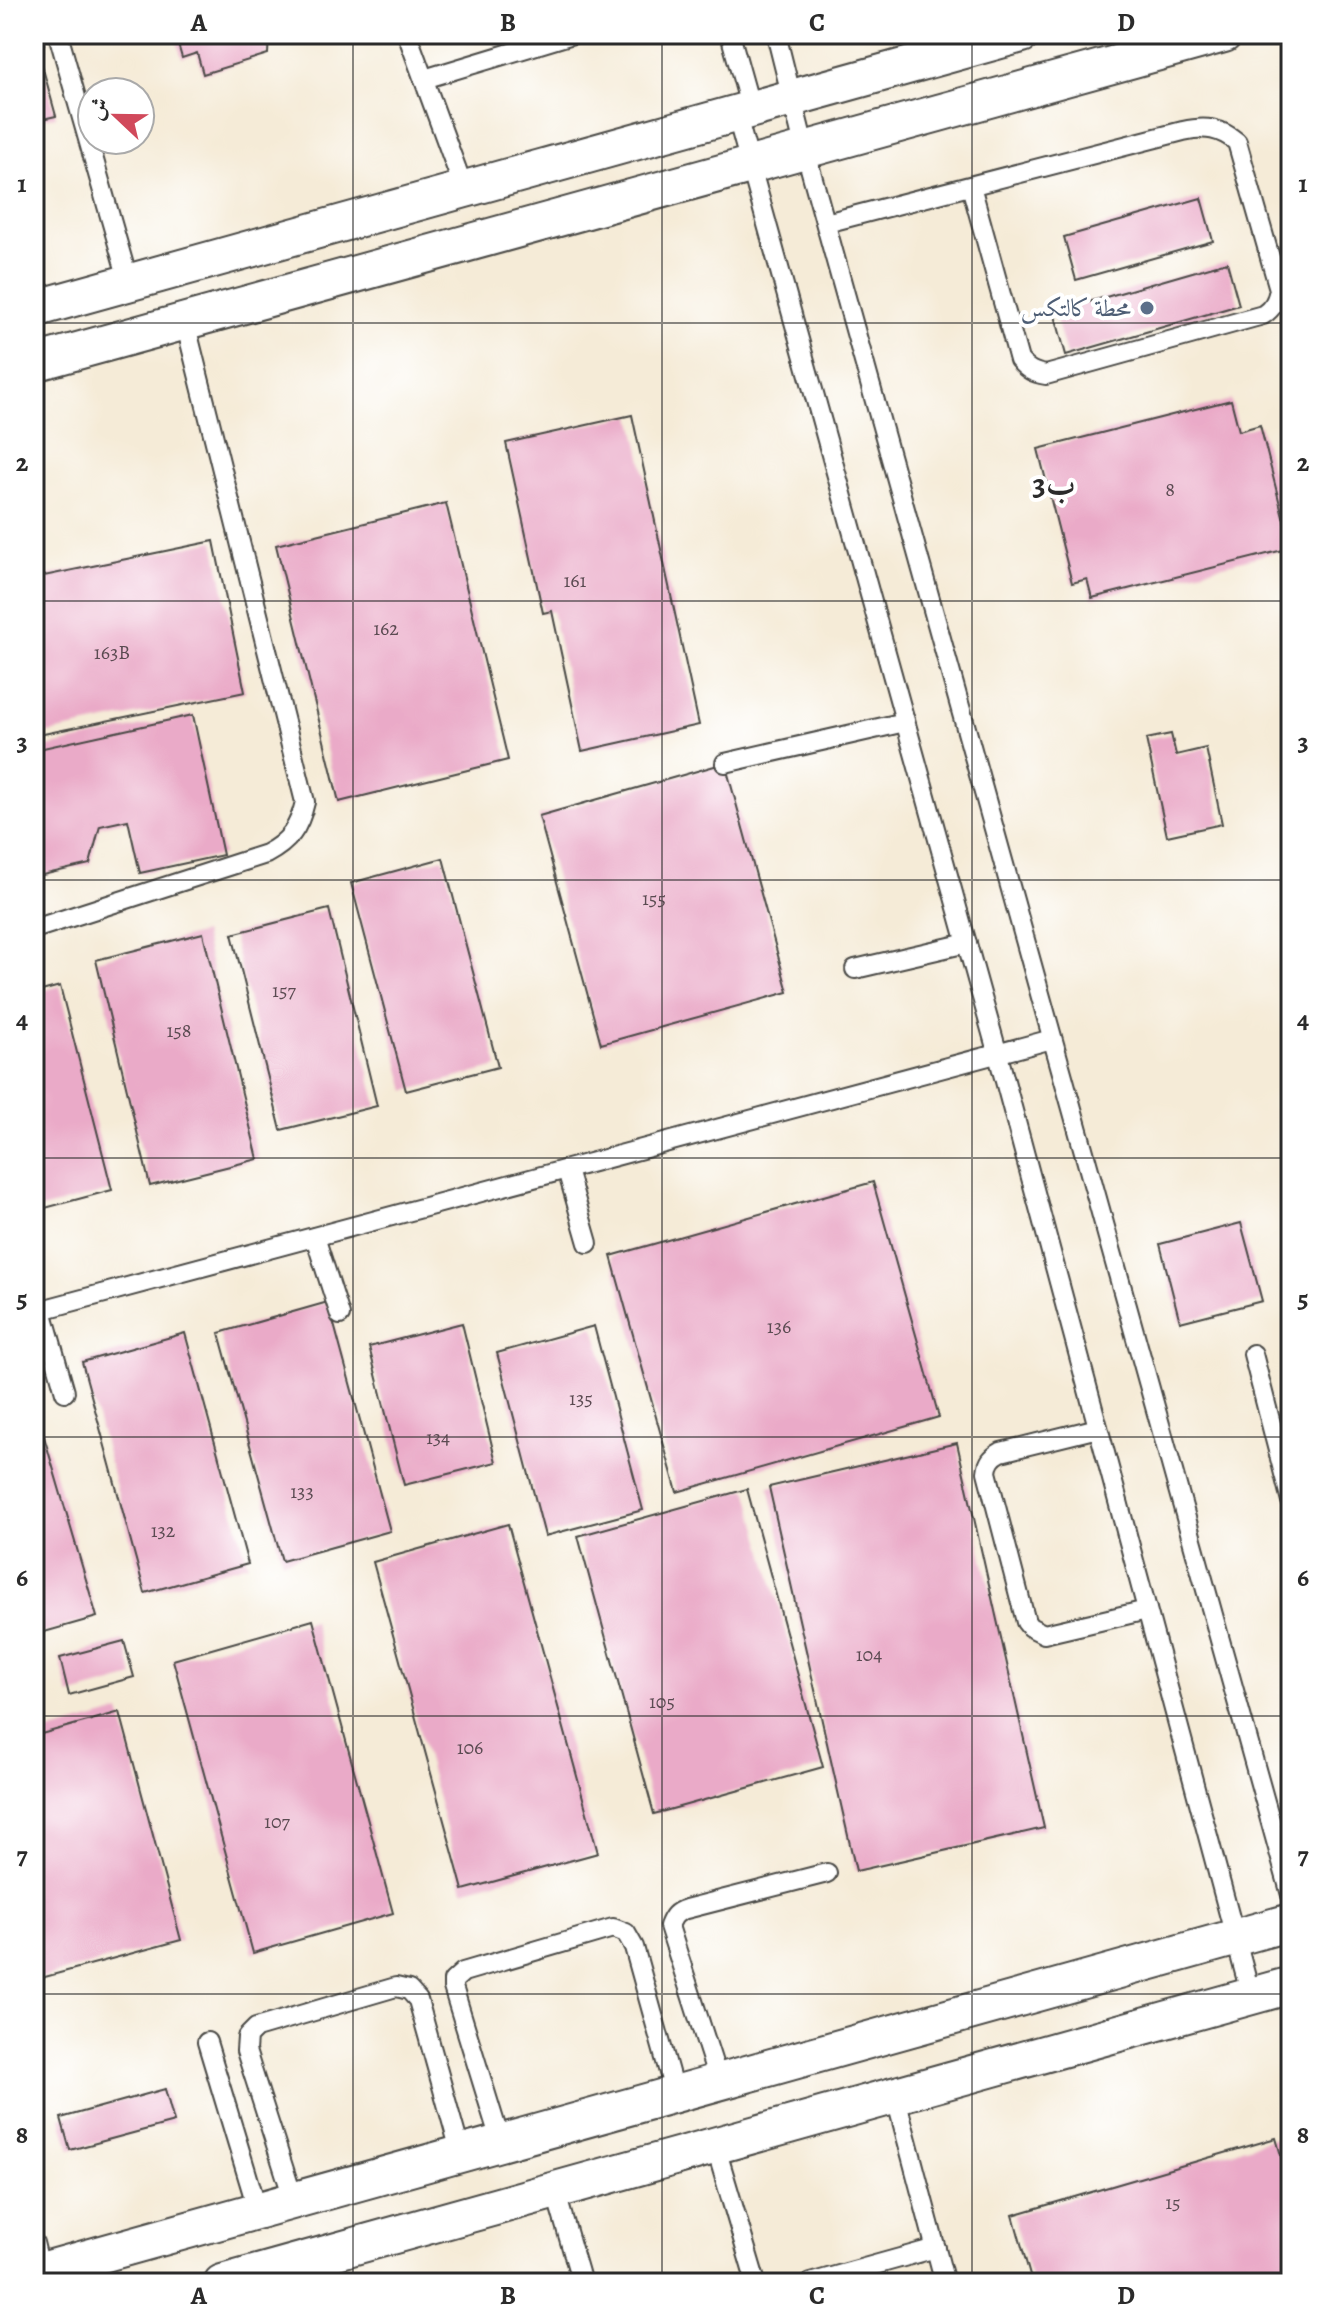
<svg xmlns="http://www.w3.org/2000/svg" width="1325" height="2317" viewBox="0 0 1325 2317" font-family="Alegreya,Amiri,serif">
	<rect width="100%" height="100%" fill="#fff"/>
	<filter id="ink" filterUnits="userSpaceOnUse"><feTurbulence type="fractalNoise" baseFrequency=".0125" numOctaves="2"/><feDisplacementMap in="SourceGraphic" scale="16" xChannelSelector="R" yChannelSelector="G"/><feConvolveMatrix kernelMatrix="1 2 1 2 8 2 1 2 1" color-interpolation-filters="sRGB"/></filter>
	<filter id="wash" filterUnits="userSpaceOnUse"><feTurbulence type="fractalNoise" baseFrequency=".006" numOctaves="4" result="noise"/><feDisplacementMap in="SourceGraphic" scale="32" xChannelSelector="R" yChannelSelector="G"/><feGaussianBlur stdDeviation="1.8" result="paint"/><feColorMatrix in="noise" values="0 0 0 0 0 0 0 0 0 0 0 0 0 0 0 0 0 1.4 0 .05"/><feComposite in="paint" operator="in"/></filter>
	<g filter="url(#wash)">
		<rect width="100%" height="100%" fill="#f5ebd7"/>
		<g id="blocks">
			<g fill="#eaaac8">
				<polygon points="34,34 41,34 44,44 34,48"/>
				<polygon points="175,34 269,34 268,54 203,74 197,53 182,58"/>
				<polygon points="40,58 56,116 34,121 34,59"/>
				<polygon points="1201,198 1213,241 1076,280 1064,237"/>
				<polygon points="1227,262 1239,305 1066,355 1054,312"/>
				<polygon points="1231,400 1239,431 1260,425 1291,548 1092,598 1087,579 1072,583 1038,449"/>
				<polygon points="632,415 699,725 582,751 552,611 543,613 506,443"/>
				<polygon points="446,503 508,760 339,802 276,545"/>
				<polygon points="214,541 245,692 34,736 34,578"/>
				<polygon points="193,715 223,855 140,873 128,820 100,826 90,864 38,876 34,860 34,750"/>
				<polygon points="1171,734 1176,755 1206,748 1222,824 1167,836 1146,739"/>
				<polygon points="725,763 788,992 601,1044 539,816"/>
				<polygon points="443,858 498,1067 406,1091 351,883"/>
				<polygon points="329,909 377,1106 281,1130 232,934"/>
				<polygon points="203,933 258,1159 150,1186 96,960"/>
				<polygon points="60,986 112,1190 34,1211 34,993"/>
				<polygon points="873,1182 939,1417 677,1492 611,1256"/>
				<polygon points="1241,1223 1262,1301 1180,1322 1160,1244"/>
				<polygon points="328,1302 390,1531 282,1561 219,1333"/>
				<polygon points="462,1323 496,1462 404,1485 369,1347"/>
				<polygon points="594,1326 643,1510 545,1536 497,1353"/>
				<polygon points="185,1333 248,1564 145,1593 82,1362"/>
				<polygon points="40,1423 97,1617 34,1635 34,1425"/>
				<polygon points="957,1443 1044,1828 856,1871 769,1487"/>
				<polygon points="747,1489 823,1767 654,1814 578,1536"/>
				<polygon points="508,1524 598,1853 463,1890 373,1562"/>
				<polygon points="313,1620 393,1913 253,1953 173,1660"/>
				<polygon points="124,1641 134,1677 69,1695 60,1658"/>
				<polygon points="34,1680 42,1704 34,1706"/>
				<polygon points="120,1712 181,1940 34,1980 34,1736"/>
				<polygon points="165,2089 174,2122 70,2150 61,2118"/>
				<polygon points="1276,2138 1291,2190 1291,2283 1032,2283 1013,2215"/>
			</g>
		</g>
	</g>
	<g filter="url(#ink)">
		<use href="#blocks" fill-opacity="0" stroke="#494845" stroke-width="2"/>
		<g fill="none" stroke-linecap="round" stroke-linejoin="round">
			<defs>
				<g id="lane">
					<polyline points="58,34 129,283"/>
					<polyline points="407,34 464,189"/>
					<polyline points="730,34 751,109"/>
					<polyline points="776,34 805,150 1291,1895"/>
					<polyline points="424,79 573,34"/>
					<polyline points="736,113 998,1055 1251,1996"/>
					<path d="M826,223L1183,131C1206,126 1220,128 1237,142L1279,289C1277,301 1273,308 1263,315L1046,375C1034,373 1027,370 1019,360L971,186"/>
					<polyline points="725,763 905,722"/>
					<path d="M34,929L266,854C289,842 299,828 305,802L185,322"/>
					<polyline points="855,969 967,943"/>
					<polyline points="567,1170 588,1243"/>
					<polyline points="315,1237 340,1315"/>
					<polyline points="42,1310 65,1392"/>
					<polyline points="34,1312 1052,1039"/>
					<polyline points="1253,1354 1291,1501"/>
					<path d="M1098,1428L1001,1452C992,1457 988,1462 987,1472L1026,1622L1030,1627L1044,1634L1147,1610"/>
					<polyline points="207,2042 258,2211"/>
					<path d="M719,2082L669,1926C673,1916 676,1912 686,1909L827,1873"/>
					<polyline points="895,2095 945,2283"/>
					<polyline points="501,2143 453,1987 453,1981 463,1972 613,1928 626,1933 634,1947 675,2094"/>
					<polyline points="715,2145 756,2283"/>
					<polyline points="555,2190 582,2283"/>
					<polyline points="294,2201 246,2051 247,2037 256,2028 396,1987 409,1990 418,2000 461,2154"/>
					<polyline points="34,2243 41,2271"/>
					<polyline points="810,2283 936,2248"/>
				</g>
				<g id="street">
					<polyline points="34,309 1022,34"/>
					<polyline points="34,363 1224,34"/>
					<polyline points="34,2273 1291,1922"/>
					<polyline points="222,2283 1291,1985"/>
				</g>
			</defs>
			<use href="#lane" stroke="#494845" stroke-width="22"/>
			<use href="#street" stroke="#494845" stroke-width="40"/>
			<use href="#lane" stroke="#fff" stroke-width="18"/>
			<use href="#street" stroke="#fff" stroke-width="36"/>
		</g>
	</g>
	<path fill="none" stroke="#2b2b2b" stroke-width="2" stroke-opacity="0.55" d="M353,34V2283M662,34V2283M972,34V2283M34,323H1291M34,601H1291M34,880H1291M34,1158H1291M34,1437H1291M34,1716H1291M34,1994H1291"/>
	<circle fill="#5c6f8a" stroke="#fff" stroke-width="3" cx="1147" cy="308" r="8"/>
	<g text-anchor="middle" stroke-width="8" stroke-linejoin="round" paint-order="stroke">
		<g font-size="20" fill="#5b4b52">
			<text x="1170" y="496">8</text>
			<text x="575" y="587">161</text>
			<text x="386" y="635">162</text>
			<text x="112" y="659">163B</text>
			<text x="654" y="905">155</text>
			<text x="284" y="997">157</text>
			<text x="179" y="1037">158</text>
			<text x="779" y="1333">136</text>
			<text x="581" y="1405">135</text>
			<text x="438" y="1444">134</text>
			<text x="302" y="1498">133</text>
			<text x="163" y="1537">132</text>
			<text x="869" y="1661">104</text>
			<text x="662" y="1708">105</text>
			<text x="470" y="1754">106</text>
			<text x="277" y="1828">107</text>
			<text x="1173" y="2209">15</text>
		</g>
		<g font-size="24" fill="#4e5e75" stroke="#fff" text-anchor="end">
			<text x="1131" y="316">محطة كالتكس</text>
		</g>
		<g font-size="32" font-weight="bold" fill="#2b2b2b" stroke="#fff">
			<text x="1054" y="495">ب3</text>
		</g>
	</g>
	<rect width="1325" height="2317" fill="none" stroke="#fff" stroke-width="88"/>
	<g transform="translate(116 116) rotate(292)"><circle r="38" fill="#ffffff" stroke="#aaaaaa" stroke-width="2"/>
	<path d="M0-6L14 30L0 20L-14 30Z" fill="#d1495b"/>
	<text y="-12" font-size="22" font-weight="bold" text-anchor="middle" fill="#2b2b2b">ش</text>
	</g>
	<rect x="44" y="44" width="1237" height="2229" fill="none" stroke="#2b2b2b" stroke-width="3"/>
	<g font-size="26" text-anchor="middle" font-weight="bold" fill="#2b2b2b">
		<text x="199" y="31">A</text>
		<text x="508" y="31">B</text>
		<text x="817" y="31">C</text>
		<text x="1126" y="31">D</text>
		<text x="22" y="192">1</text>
		<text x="1303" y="192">1</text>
		<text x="22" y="471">2</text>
		<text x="1303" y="471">2</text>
		<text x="22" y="750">3</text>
		<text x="1303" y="750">3</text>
		<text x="22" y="1028">4</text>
		<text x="1303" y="1028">4</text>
		<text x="22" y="1307">5</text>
		<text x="1303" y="1307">5</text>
		<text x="22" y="1586">6</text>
		<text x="1303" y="1586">6</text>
		<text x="22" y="1864">7</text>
		<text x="1303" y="1864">7</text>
		<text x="22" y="2143">8</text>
		<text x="1303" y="2143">8</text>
		<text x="199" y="2304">A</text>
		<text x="508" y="2304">B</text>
		<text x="817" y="2304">C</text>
		<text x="1126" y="2304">D</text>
	</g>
</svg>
